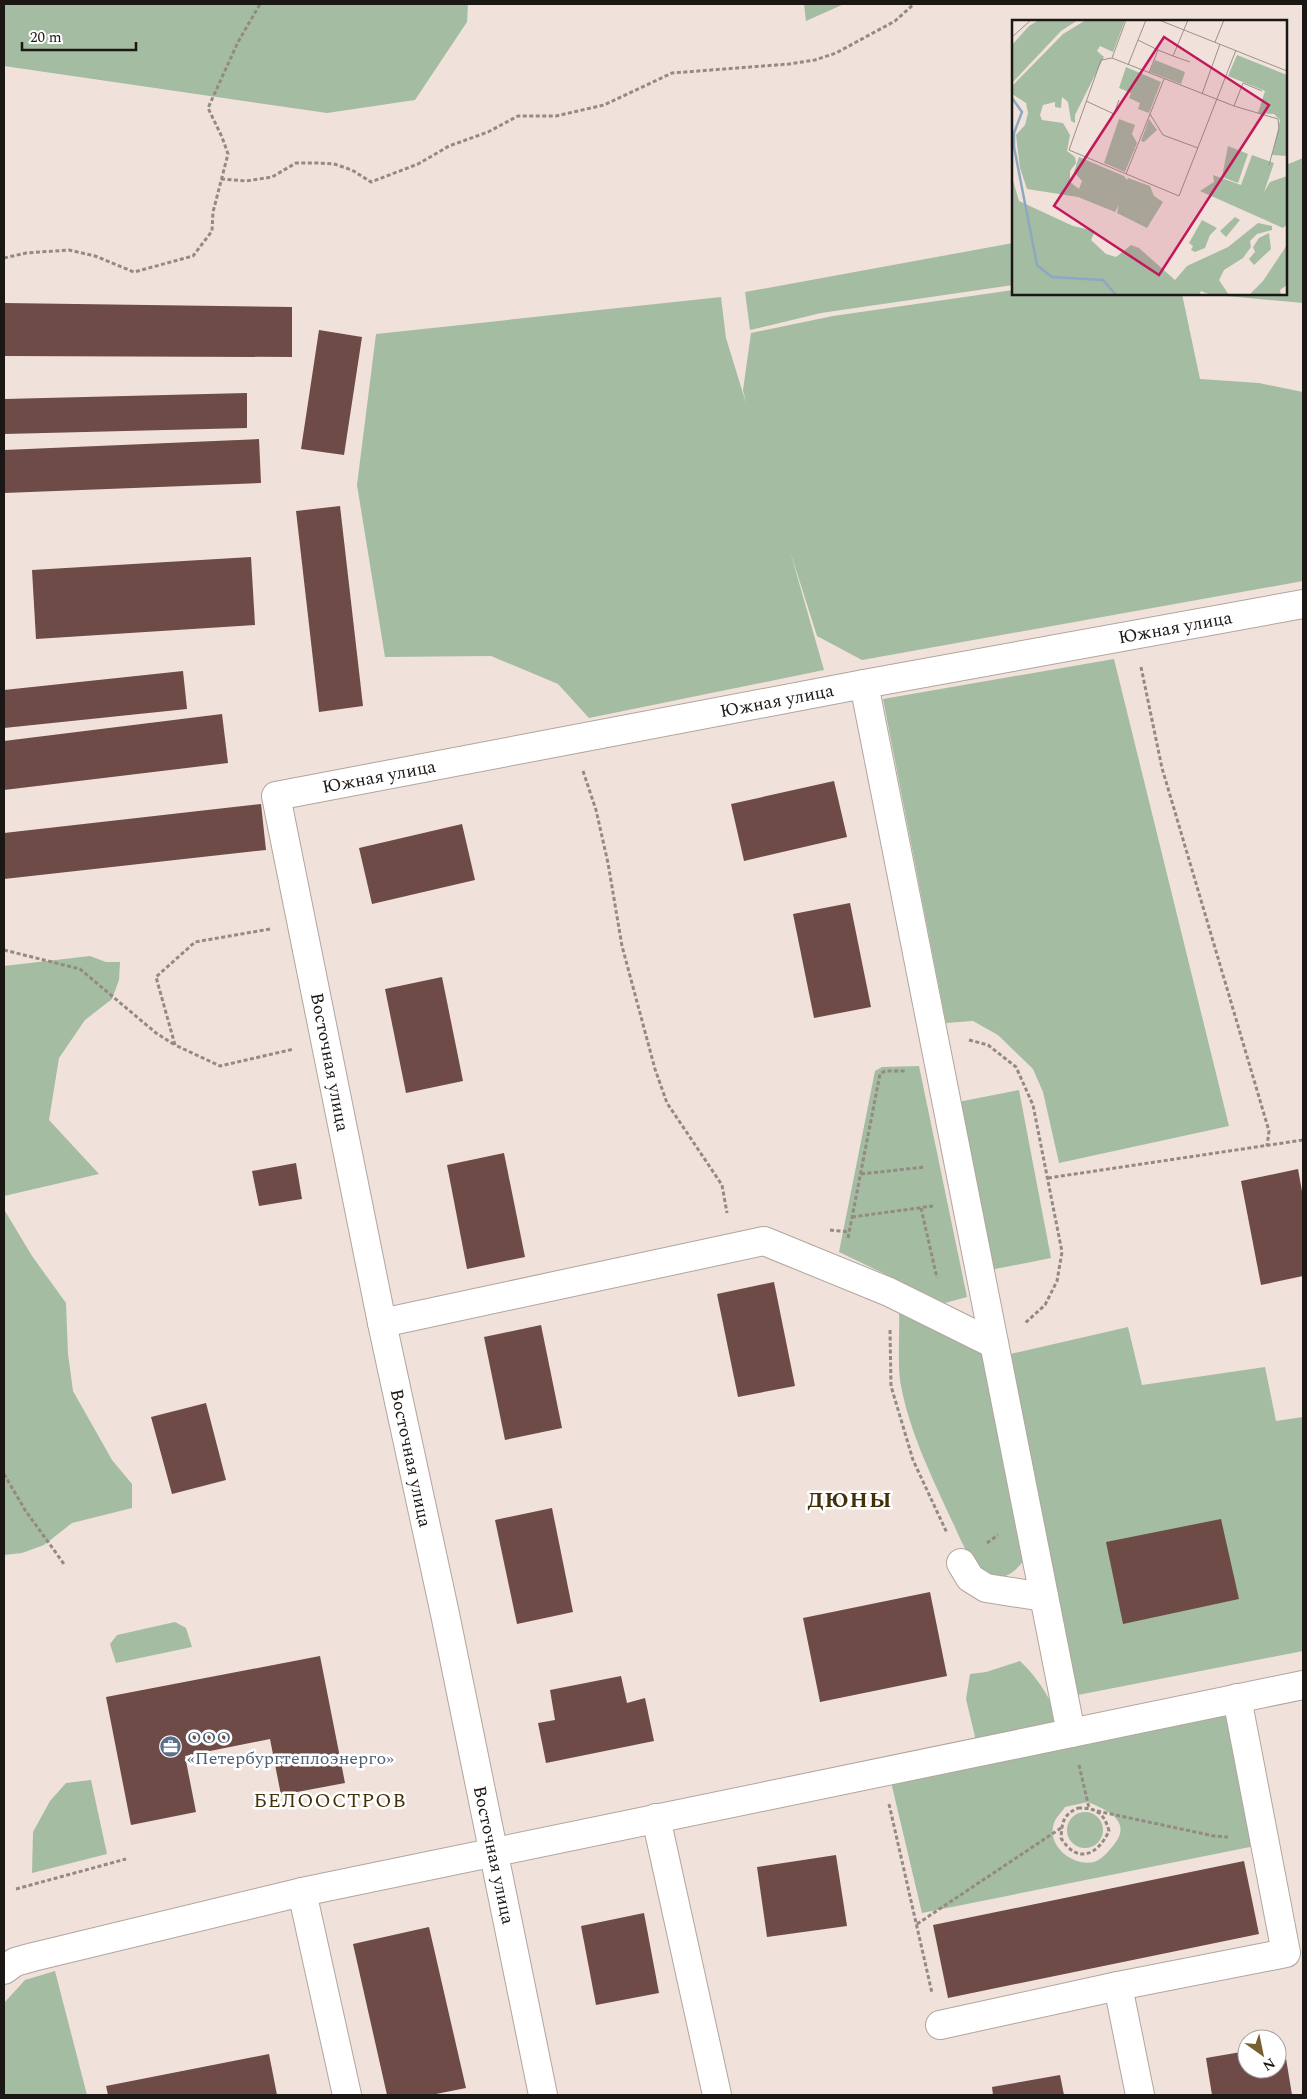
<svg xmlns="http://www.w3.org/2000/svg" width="1307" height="2099" viewBox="0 0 1307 2099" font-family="Spectral,serif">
	<rect width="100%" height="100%" fill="#f0e2da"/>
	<g fill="#a4bca2" fill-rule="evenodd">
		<polygon points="4,4 468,4 467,22 415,100 327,113 4,66"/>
		<polygon points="804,4 844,4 806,21"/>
		<polygon points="1303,158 1303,303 1205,294 1286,294 1286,165"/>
		<polygon points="1013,243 1013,285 821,313 750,330 745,292"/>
		<polygon points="1013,290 1013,294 1182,294 1200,379 1259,383 1303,392 1303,581 862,660 817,636 790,551 824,670 589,718 558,684 491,656 385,657 357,485 376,334 721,297 726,338 746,403 743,390 751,333 833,316"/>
		<polygon points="1114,659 1229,1126 1059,1163 1043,1092 1033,1069 998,1035 973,1021 946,1023 883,699"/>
		<polygon points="90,956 106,962 120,962 119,980 112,999 85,1020 59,1058 49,1120 99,1174 4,1196 4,966"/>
		<polygon points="919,1066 967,1297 945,1303 839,1252 875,1071 882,1067"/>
		<polygon points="1019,1090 1051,1258 990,1270 958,1102"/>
		<polygon points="4,1211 5,1211 32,1256 66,1303 68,1354 73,1391 112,1460 132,1484 132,1508 72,1523 44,1545 22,1553 4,1555"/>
		<path d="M899,1309L980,1345L1026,1556C1017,1573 999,1586 981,1570C967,1558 960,1537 952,1521C932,1477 910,1433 901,1386C897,1366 900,1331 899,1309Z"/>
		<polygon points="1128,1327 1142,1385 1265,1367 1276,1421 1303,1417 1303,1651 1078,1695 1010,1354"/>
		<polygon points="175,1622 186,1628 192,1647 116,1663 110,1644 117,1635"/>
		<path d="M1020,1661C1039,1679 1050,1698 1060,1722L976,1741L966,1699L970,1674L986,1672Z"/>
		<path d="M1228,1712L1255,1846L922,1913L891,1782ZM1088,1802C1109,1811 1134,1822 1112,1847C1108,1852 1101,1860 1094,1862C1073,1867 1046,1846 1054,1823C1056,1817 1062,1812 1065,1807Z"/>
		<polygon points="91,1780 107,1854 32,1873 33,1832 50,1801 66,1783"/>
		<circle cx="1085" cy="1830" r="18"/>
		<polygon points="55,1971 87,2095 4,2095 4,2003 25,1980"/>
	</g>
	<g fill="#6e4b46">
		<polygon points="4,303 292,307 292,357 4,356"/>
		<polygon points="319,330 362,337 344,455 301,449"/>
		<polygon points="247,393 247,428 4,434 4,399"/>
		<polygon points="259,439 261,483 4,493 4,450"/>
		<polygon points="340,506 363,706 319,712 296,511"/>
		<polygon points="251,557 255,625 36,639 32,570"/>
		<polygon points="183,671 187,709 4,728 4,690"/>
		<polygon points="222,714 228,763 4,790 4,741"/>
		<polygon points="834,781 847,837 744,861 731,804"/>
		<polygon points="261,804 266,850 4,879 4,833"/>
		<polygon points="462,824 475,880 372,904 359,848"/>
		<polygon points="850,903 871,1007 814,1018 793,914"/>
		<polygon points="442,977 463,1081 406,1093 385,989"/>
		<polygon points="504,1153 525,1257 467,1269 447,1165"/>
		<polygon points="296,1163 302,1199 259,1206 252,1171"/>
		<polygon points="1298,1169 1303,1197 1303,1276 1261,1285 1241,1181"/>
		<polygon points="774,1282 795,1386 738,1397 717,1294"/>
		<polygon points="541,1325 562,1428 505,1440 484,1337"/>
		<polygon points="206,1403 226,1480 172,1494 151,1417"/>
		<polygon points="552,1508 573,1612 517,1624 495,1520"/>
		<polygon points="1221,1519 1239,1599 1123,1624 1106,1542"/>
		<polygon points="930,1592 947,1676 820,1702 803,1618"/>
		<polygon points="320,1656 345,1783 281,1795 270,1739 185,1756 196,1812 131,1825 106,1697"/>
		<polygon points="621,1676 627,1703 645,1698 654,1741 546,1763 538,1723 555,1720 550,1690"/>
		<polygon points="836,1855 847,1926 767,1937 757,1867"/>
		<polygon points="1244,1861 1259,1934 948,1998 933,1925"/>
		<polygon points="644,1913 659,1993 596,2005 581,1926"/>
		<polygon points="429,1927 466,2088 431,2095 387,2095 353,1944"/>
		<polygon points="1284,2046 1292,2095 1212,2095 1206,2058 1247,2051 1247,2069 1277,2069 1277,2047"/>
		<polygon points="269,2054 277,2095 108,2095 106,2086"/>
		<polygon points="1060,2075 1064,2095 993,2095 992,2087"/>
	</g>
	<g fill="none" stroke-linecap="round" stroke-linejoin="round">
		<defs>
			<g id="minor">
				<polyline points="864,684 1071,1733"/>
				<polyline points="382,1323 764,1241 889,1292 994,1344"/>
				<polyline points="961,1563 970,1578 986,1588 1044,1597"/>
				<polyline points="656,1818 717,2095"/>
				<polyline points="302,1892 347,2095"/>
				<polyline points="4,1970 15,1962 33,1957 302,1892 1303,1685"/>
				<polyline points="940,2025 1118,1986"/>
				<path id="s1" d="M543,2095L445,1614L382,1323L276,796L864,684L1303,604"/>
				<polyline points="1140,2095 1118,1986 1286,1953 1237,1698"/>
			</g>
		</defs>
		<use href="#minor" stroke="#b2a59e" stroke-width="30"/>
		<g stroke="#948a84" stroke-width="3" stroke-dasharray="4 2.5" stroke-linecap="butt">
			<polyline points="221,179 246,181 272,177 296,163 318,163 334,164 352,170 371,182 418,164 449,146 488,132 518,116 556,116 604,105 672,73 789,64 815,60 836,53 895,21 914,4"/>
			<polyline points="4,258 26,253 69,250 95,256 134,272 193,256 212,231 213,212 228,154 222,137 208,108 238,42 260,4"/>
			<polyline points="1141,667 1162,768 1269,1131 1267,1146"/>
			<polyline points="583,771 596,810 608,863 622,946 655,1069 667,1103 722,1185 727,1213"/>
			<polyline points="270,929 195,942 156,977 175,1045 220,1066 294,1049"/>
			<polyline points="4,950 80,969 156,1033 175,1045"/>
			<polyline points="969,1040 988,1045 1016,1067 1033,1105 1062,1252 1057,1281 1045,1305 1024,1324"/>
			<polyline points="861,1174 925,1167"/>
			<polyline points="1048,1178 1303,1140"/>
			<polyline points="921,1208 937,1278"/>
			<polyline points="852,1217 933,1206"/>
			<polyline points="830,1230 849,1232"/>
			<polyline points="848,1238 880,1074 885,1071 906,1071"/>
			<polyline points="890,1330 891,1386 913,1460 947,1533"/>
			<polyline points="4,1474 25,1510 64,1564"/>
			<polyline points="987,1543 998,1535"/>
			<polyline points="1079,1765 1089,1808"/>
			<polyline points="889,1804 932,1993"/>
			<path d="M1078,1808C1097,1808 1104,1813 1109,1831C1097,1856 1077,1864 1061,1838C1062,1822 1063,1815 1078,1808Z"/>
			<polyline points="1097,1811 1214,1836 1228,1837"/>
			<polyline points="16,1889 126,1859"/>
			<polyline points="917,1924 1061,1828"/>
		</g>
		<use href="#minor" stroke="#fff" stroke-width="28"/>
	</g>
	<defs>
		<symbol id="office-disc" viewBox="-11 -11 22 22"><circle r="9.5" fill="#5c6f8a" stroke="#fff"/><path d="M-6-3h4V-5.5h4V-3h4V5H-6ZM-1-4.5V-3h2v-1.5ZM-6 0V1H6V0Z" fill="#fff"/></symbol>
	</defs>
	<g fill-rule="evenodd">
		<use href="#office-disc" x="158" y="1734" width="25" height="25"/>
	</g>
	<g text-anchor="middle" stroke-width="5" stroke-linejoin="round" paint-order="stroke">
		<g font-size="18" fill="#1b1714" stroke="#fff">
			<text dy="6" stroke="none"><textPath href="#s1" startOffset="2241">Южная улица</textPath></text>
			<text dy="6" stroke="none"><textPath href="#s1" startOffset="1836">Южная улица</textPath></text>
			<text dy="6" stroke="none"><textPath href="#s1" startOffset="1431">Южная улица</textPath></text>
			<text transform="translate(330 1062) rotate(79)" y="6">Восточная улица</text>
			<text transform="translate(411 1458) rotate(78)" y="6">Восточная улица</text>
			<text transform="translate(494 1855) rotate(78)" y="6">Восточная улица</text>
		</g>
		<g font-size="18" fill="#4e5e75" stroke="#fff" text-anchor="start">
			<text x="187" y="1743">ООО<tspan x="187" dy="21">«Петербургтеплоэнерго»</tspan></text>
		</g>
		<g font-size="20" letter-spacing="1" fill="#423008" stroke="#fff">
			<text x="330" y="1807">БЕЛООСТРОВ</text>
		</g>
		<g font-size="22" font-weight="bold" letter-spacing="1" fill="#423008" stroke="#fff">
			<text x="850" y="1507">ДЮНЫ</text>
		</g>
	</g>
	<g transform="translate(1012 20)">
		<rect width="275" height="275" fill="#f0e2da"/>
		<path d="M27,0H66L49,11L0,63V25L17,6ZM74,0H113L101,32L88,26L85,31L92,37L63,95V103L59,101L56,82L50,77L49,88L43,87V82L31,85L28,95L30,100L51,103L58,115L55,131L63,137L64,143L58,151V162L67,169L70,161L62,152L67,137L112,156L115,160L116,158L138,166L142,176L151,182L135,208L105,193L107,185L103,192L66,177L15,169L8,148L4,115L13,105L16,93L14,83L0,74V66L51,14ZM225,35L275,55V136L260,135L268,100L262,94L246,93L253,71L216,56ZM143,40L173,52L169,64L138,52ZM114,47L149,62L137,93L126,89L128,83L117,78L119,73L107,68ZM107,99L123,105L120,114L125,123L113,152L92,143ZM137,99L145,110L132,122L129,121ZM216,126L236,134L226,163L210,157ZM240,135L262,143L252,172L258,162L275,156V204L271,208L188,171L202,162L201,155L229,165ZM0,157L7,181L61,206L83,211L79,220L94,234L104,237L119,225L127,228L163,260L175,246L216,227L246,203L260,206V210L245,214L238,221L239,227L231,238L212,250L207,260L217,275H199L189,271L187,275H0ZM223,197L228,200L214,217L208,211ZM190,200L205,208L198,215L193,228L183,232L179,230L181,226L177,223ZM257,213L259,229L242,245L237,239L243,232L241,227L247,218ZM275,225V265L268,270L269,275H237L251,261Z" fill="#a4bca2"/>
		<path fill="none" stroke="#8ca8c2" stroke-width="2.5" d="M0,78L10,92L2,113V127L25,245L40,257L91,260L104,275"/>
		<path fill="none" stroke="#9b918b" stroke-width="1" d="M114,0L100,38L89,40L57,130L167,176L224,30M134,0L126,20L146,30M147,0L275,51M0,17L19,0M203,22L212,0M161,36L178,42M100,38L222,86L266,99L267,109L257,145M116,45L126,20M137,53L146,30L161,36L176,0M190,74L208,24M74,81L102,94L107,80M222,86L231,63L250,71M138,94L151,115L186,128M114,154L152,59"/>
		<path fill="#c2185b" fill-opacity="0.15" stroke="#c2185b" stroke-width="2.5" d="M152,17L257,85L147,255L42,186Z"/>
		<rect width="275" height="275" fill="none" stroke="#1b1714" stroke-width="2.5"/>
	</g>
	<rect width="1307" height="2099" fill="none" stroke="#1b1714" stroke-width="10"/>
	<g transform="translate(1262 2054) rotate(147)"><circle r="24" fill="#ffffff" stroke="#a4a2a1"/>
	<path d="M0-4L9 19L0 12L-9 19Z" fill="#786031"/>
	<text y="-8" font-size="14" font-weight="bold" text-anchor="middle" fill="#1b1714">N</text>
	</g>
	<path d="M22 42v8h114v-8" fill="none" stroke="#1b1714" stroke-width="2.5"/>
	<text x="30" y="42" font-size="15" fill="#1b1714" stroke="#ffffff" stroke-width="4" paint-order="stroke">20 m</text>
</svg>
